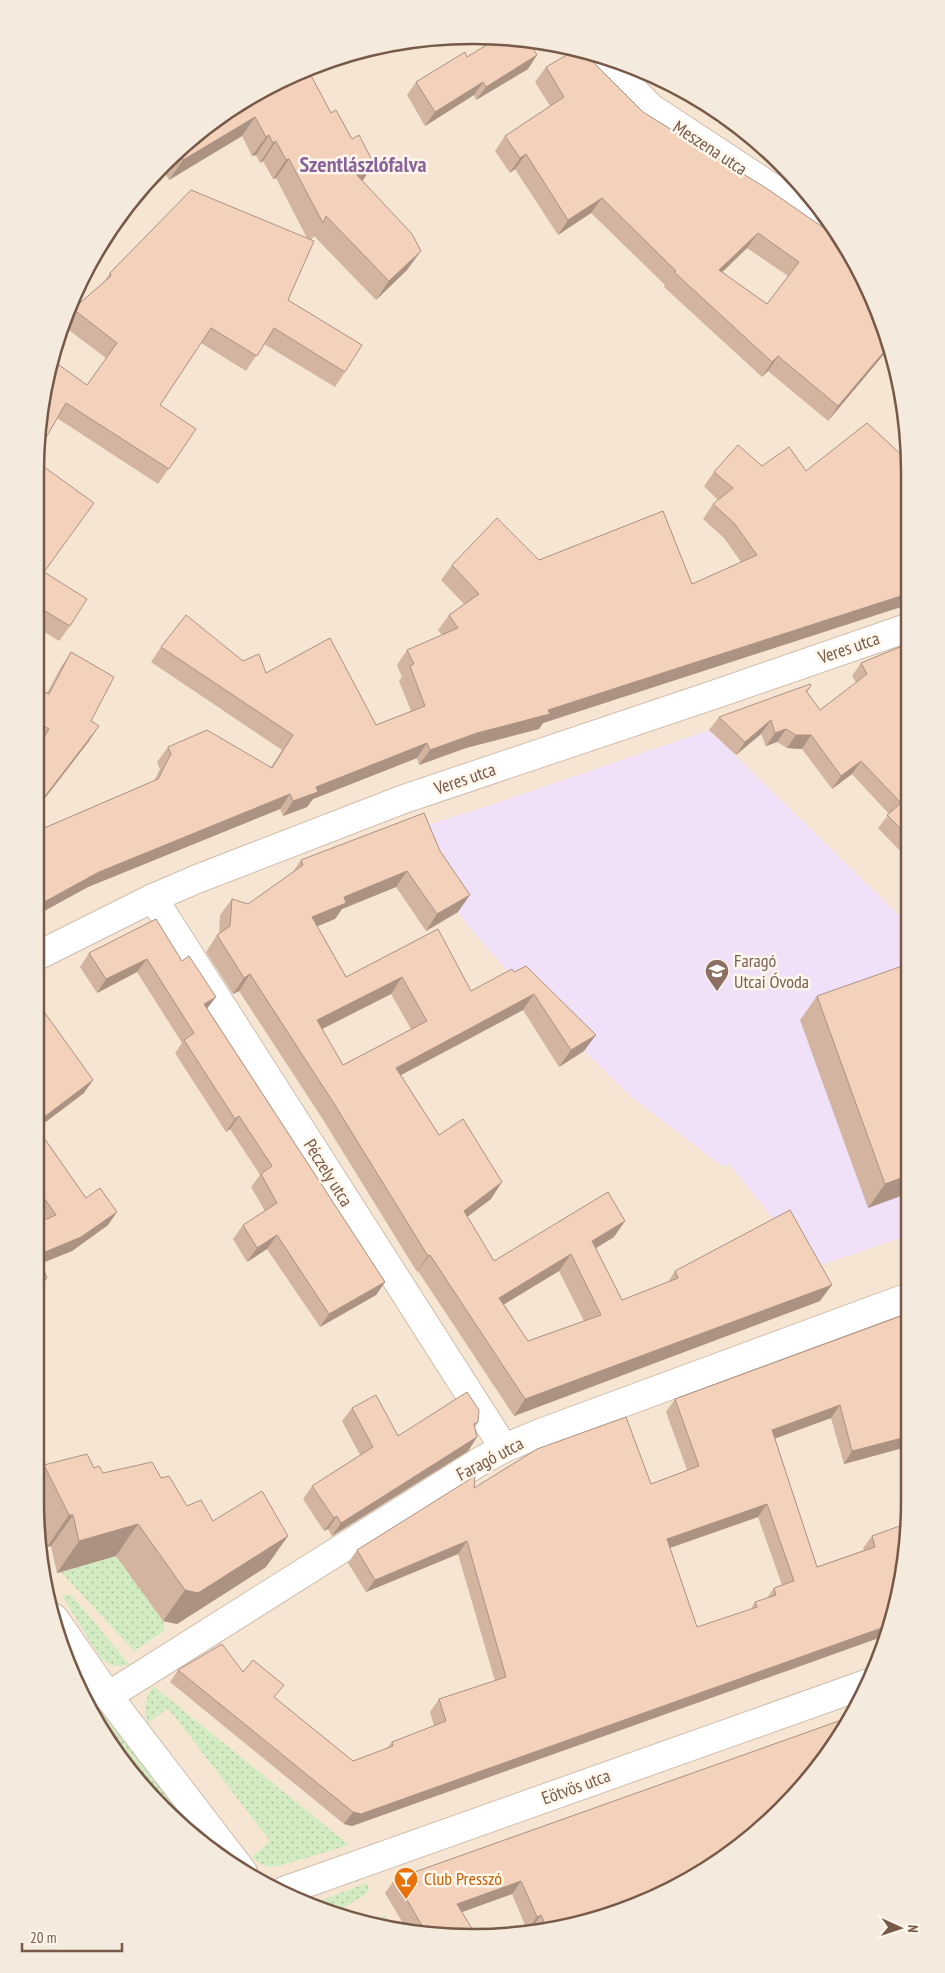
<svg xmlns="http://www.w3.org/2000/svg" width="945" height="1973" viewBox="0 0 945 1973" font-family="'PT Sans Narrow',sans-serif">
	<defs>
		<pattern id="grass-dots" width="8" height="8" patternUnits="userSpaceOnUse" patternTransform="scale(1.25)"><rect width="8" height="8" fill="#d3ebc2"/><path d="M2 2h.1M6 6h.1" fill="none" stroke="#b0c1a0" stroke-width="1.8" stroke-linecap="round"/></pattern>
	</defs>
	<rect width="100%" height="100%" fill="#fdf3e4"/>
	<polygon fill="#f5e5d2" points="473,35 558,43 640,68 739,126 820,206 877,305 906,415 910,1501 902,1586 877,1668 836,1744 666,1893 529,1934 387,1930 254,1879 184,1829 126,1767 58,1641 35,1500 35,472 43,387 68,305 109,229 163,163 305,68 387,43"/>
	<polygon fill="#f0e1f9" points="709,730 908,924 909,1235 804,1271 779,1226 729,1164 723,1167 629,1095 535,1003 516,981 469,927 428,867 413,829 476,810"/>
	<g fill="url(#grass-dots)">
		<polygon points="116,1556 163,1621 164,1631 134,1651 61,1572"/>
		<polygon points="68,1594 72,1596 130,1665 114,1666 101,1659 62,1596"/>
		<polygon points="77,1676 201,1842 184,1829 170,1815 103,1725"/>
		<path d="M153,1686L349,1845L280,1866C268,1868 260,1865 252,1857L270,1841L168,1708L148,1723C143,1709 145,1698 153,1686Z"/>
		<polygon points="367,1883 369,1890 366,1894 338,1911 317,1903 322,1900"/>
		<polygon points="385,1915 394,1930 387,1930 370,1923"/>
	</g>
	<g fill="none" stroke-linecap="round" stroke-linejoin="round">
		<defs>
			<g id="minor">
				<polyline points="600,56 651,108 832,227"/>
				<polyline points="153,898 504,1448"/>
				<polyline points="35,957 153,898 197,879 404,799 716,694 907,628"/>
				<polyline points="54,1618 108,1696 243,1872"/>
				<polyline points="108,1696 479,1462 504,1448 538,1434 909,1297"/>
				<polyline points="284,1891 869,1683"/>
			</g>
		</defs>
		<use href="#minor" stroke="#d1bdac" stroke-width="30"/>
		<use href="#minor" stroke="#fff" stroke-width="28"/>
	</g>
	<g fill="#d2b4a1" fill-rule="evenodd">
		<polygon points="537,55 528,69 476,100 474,95 425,126 407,95 416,82 467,57"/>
		<polygon points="320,64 318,68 309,72 362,181 407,270 376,300 314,236 311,240 288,300 345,372 335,387 264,344 246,371 201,343 160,405 196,429 158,484 57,418 43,387 87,385 106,358 62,325 63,323 73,309 103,283 110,273 307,238 276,178 273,179 263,161 260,163 256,155 252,156 242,136 169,180 161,166 163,163 230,109 305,68"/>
		<path d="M546,67L643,112L877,305L891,357L885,353L828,421L768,371L762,377L664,287L665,285L591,213L558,235L515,169L510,173L495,151L505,136L550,106L535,82ZM747,248L788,276L767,304L722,272Z"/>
		<polygon points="667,84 739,126 770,157 677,94"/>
		<polygon points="906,459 907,605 543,723 539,729 466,748 419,765 417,758 313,799 307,807 283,816 280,809 88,887 35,916 35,832 154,781 160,769 157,762 168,747 271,767 282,750 151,662 161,647 243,661 376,725 411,711 399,681 402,677 397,665 407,650 442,635 438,630 449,615 464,604 441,580 452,565 539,560 692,584 741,562 724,538 703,519 713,504 718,500 704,486 714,472 762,466 806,471"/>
		<polygon points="35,472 44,573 70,626 59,641 35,626"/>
		<polygon points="907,644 908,850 903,854 878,828 889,814 852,774 832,789 802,749 787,748 777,742 766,746 761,734 736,755 709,730 719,717 811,686 807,692 820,710 856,683 852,676 861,663"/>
		<polygon points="71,652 91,721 89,741 35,811 35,751 39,744 35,742 35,687 47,693 61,667"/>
		<path d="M424,813L458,912L426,931L396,887L342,909L335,919L317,926L346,977L438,929L471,991L514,972L526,966L584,1051L559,1067L523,1010L401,1075L439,1135L491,1199L467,1217L494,1261L614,1237L596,1248L622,1300L668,1282L675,1271L820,1301L514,1416L418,1271L417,1272L322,1118L239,991L233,994L206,952L217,935L219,934L220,915L232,899L248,904L292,873L301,860ZM391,994L411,1029L343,1065L322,1029ZM559,1271L584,1321L528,1341L504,1304Z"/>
		<polygon points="156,919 207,1008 385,1282 376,1295 320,1327 267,1249 247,1262 233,1239 243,1225 265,1211 251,1187 260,1175 230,1129 226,1132 175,1053 182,1043 137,972 97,993 80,967 89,953"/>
		<polygon points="817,996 909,1193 868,1208 800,1020"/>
		<polygon points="35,999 84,1093 37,1128 86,1198 108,1225 72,1251 41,1263 38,1291 35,1292 35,1224 41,1221 35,1212"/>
		<path d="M909,1313L910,1446L844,1464L831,1418L775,1438L817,1567L864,1550L863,1548L872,1536L902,1586L887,1635L352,1826L344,1824L170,1682L178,1670L243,1672L353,1761L387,1748L392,1742L434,1726L430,1712L439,1699L495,1681L458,1554L366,1592L348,1563L357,1550L474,1488L651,1484L687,1470L666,1412L675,1399ZM758,1517L782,1585L774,1588L767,1598L755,1602L750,1610L697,1627L670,1548Z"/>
		<polygon points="352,1408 398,1436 478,1422 475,1427 477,1437 468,1451 332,1536 328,1529 324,1531 303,1499 312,1486 360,1455 342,1421"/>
		<polygon points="44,1465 94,1468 103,1473 161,1478 187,1506 213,1521 266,1567 177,1624 163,1621 116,1556 57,1573 51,1546 47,1547 40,1533 35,1500 35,1477"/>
		<polygon points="850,1717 666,1893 534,1933 532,1928 527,1930 512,1894 462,1912 474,1932 407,1930 385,1893 395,1879"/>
	</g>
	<g fill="#ab9283">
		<polygon points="537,55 528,69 476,100 486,87"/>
		<polygon points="320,64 318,68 291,82 305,68"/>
		<polygon points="483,82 474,95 425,126 435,112"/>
		<polygon points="255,117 242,136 169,180 183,160"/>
		<polygon points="269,135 256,155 252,156 266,137"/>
		<polygon points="276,141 263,161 260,163 273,143"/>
		<polygon points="526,154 515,169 510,173 520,158"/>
		<polygon points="289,159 276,178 273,179 286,160"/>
		<polygon points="374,164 361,183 355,173"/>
		<polygon points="602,198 591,213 558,235 568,220"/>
		<polygon points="758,233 747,248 709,285 719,270"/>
		<polygon points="421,251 407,270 376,300 389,281"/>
		<polygon points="888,347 888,348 885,353 828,421 838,406"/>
		<polygon points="778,356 768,371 762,377 772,362"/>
		<polygon points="907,594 907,605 543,723 539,729 466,748 419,765 430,750 477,733"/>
		<polygon points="771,720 761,734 736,755 745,742"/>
		<polygon points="99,726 89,741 35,811 35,808"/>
		<polygon points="786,729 777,742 766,746 775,733"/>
		<polygon points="796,735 811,735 802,749 787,748"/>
		<polygon points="427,743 417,758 313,799 307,807 283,816 293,801 316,787"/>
		<polygon points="861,761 852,774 832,789 841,776"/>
		<polygon points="290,794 280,809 88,887 35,916 35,907 99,872"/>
		<polygon points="407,871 396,887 342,909 335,919 301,933 312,917 344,897"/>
		<polygon points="470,895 458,912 426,931 437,914"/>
		<polygon points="147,959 137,972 97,993 106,979"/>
		<polygon points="250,974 239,991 233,994 244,978"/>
		<polygon points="402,977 391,994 306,1037 317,1020"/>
		<polygon points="534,994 523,1010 384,1084 396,1068"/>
		<polygon points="216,997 206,1010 204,1004"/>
		<polygon points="596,1035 584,1051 559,1067 571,1050"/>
		<polygon points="93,1080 84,1093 35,1130 35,1124"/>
		<polygon points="239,1116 230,1129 226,1132 235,1119"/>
		<polygon points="909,1175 909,1193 868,1208 885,1184"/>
		<polygon points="502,1182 491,1199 452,1228 464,1211"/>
		<polygon points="117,1212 108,1225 72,1251 35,1266 38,1255"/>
		<polygon points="625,1221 614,1237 581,1257 592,1241"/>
		<polygon points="277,1235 267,1249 247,1262 257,1248"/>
		<polygon points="571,1254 559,1271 488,1314 499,1298"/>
		<polygon points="430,1255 418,1271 417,1272 428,1256"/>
		<polygon points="47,1278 38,1291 35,1292 35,1282"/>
		<polygon points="385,1282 376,1295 320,1327 329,1314"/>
		<polygon points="832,1285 820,1301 514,1416 525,1399"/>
		<polygon points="840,1405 831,1418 763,1443 772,1430"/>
		<polygon points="910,1436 910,1446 844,1464 852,1451"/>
		<polygon points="477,1437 468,1451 332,1536 341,1523"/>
		<polygon points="767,1504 758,1517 658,1552 667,1539"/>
		<polygon points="69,1515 73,1515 51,1546 47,1547"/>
		<polygon points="337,1516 328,1529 324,1531 334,1518"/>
		<polygon points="138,1524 116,1556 57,1573 79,1541"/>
		<polygon points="288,1536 266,1567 177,1624 163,1621 185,1590"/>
		<polygon points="467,1541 458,1554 366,1592 375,1580"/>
		<polygon points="890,1625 887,1635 352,1826 344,1824 353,1812"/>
		<polygon points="521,1881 512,1894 448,1917 457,1904"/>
		<polygon points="541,1915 532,1928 527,1930 537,1917"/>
	</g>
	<g fill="#f4d1bb" stroke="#ab9283" fill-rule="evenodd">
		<polygon points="498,38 528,40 537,55 486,87 483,82 435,112 416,82 465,52 467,57"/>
		<path d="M577,49L581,50L643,112L766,188L837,237L877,305L888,347L838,406L778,356L772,362L674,272L676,271L602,198L568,220L526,154L520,158L505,136L564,97L546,67ZM758,233L799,262L767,304L719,270Z"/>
		<polygon points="307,68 331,113 336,110 352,139 359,135 374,164 355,173 412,234 421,251 389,281 326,216 323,223 289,159 286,160 276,141 273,143 269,135 266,137 255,117 183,160 178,151 230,109"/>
		<polygon points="191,190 314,241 288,300 362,345 345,372 274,328 257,356 211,328 160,405 196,429 169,469 66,403 37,453 43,387 52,360 87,385 117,343 73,309 111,276 110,273"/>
		<polygon points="867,423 906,459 907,594 548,710 550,714 477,733 430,750 427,743 316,787 318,792 293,801 290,794 99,872 35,907 35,832 158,779 171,754 168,747 207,730 272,768 293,735 161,647 186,615 243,661 259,654 266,673 330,638 376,725 425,706 410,666 414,664 407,650 458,628 449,615 479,594 452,565 497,518 539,560 663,511 692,584 757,555 734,523 713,504 733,488 714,472 738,445 762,466 789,447 806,471"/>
		<polygon points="36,461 94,503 44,572 87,599 70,626 35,605 35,472"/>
		<polygon points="907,644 908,836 887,815 901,803 861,761 841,776 811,735 796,735 786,729 775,733 771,720 745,742 719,717 810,684 811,686 806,691 820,710 867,674 861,663"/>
		<polygon points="71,652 114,677 91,721 99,726 36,808 35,808 35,752 49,729 35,721 35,687 49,694"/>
		<path d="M424,813L440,851L470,895L437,914L407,871L344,897L346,903L312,917L346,977L438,929L471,991L512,969L514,972L526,966L596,1035L571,1050L534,994L396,1068L439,1135L463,1119L502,1182L464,1211L494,1261L608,1192L625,1221L592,1241L622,1300L678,1278L675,1271L790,1210L832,1285L525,1399L430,1255L428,1256L333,1102L250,974L244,978L217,935L230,926L232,899L248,904L303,865L301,860ZM402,977L427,1021L343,1065L317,1020ZM571,1254L601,1315L528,1341L499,1298Z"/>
		<polygon points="156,919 182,961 189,956 216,997 204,1004 385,1282 329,1314 277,1235 257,1248 243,1225 277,1203 261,1174 272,1166 239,1116 235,1119 184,1040 194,1033 147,959 106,979 89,953"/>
		<polygon points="908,964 909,1175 885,1184 817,996"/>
		<polygon points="35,999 93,1080 35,1124"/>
		<polygon points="35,1125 86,1198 100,1188 117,1212 81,1237 38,1255 47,1278 35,1282 35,1224 56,1215 35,1185"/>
		<path d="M909,1313L910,1436L852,1451L840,1405L772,1430L817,1567L875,1547L872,1536L908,1523L902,1586L890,1625L361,1814L353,1812L178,1670L222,1644L243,1672L253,1660L284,1685L274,1697L353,1761L393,1746L392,1742L446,1721L439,1699L506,1677L467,1541L375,1580L357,1550L475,1476L474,1488L537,1449L626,1417L651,1484L699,1466L675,1399ZM767,1504L794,1581L774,1588L776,1595L755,1602L757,1607L697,1627L667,1539Z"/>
		<polygon points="467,1392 479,1410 478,1422 474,1424 477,1437 341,1523 337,1516 334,1518 312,1486 373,1447 352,1408 376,1395 398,1436"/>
		<polygon points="87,1454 94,1468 99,1466 103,1473 152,1462 161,1478 169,1476 187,1506 201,1500 213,1521 262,1491 288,1536 198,1593 185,1590 138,1524 79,1541 73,1515 69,1515 44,1465"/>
		<polygon points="850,1717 836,1744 782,1810 666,1893 547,1929 541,1915 537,1917 521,1881 457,1904 474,1932 425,1931 395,1879"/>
	</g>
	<defs>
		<symbol id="school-pin" viewBox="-11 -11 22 30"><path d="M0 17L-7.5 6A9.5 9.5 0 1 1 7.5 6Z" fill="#8d6e63" stroke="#fff7eb"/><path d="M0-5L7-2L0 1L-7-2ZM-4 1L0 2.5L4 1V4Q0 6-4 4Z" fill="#fff"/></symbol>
		<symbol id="bar-pin" viewBox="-11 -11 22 30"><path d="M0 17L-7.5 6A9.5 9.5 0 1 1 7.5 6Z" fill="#e8710a" stroke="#fff7eb"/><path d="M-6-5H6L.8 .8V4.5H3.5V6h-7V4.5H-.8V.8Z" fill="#fff"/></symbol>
	</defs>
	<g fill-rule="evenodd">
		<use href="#school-pin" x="703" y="957" width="28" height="38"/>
		<use href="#bar-pin" x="392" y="1865" width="28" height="38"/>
	</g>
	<g text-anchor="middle" stroke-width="5" stroke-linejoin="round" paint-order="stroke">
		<g font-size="18" fill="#775948" stroke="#fff7eb">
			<text transform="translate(710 148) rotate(33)" y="6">Meszena utca</text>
			<text transform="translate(849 648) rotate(-19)" y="6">Veres utca</text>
			<text transform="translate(465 779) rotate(-19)" y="6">Veres utca</text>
			<text transform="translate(328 1173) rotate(58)" y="6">Péczely utca</text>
			<text transform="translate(490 1459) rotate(-28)" y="6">Faragó utca</text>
			<text transform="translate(576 1787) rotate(-20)" y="6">Eötvös utca</text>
		</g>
		<g font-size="18" fill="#785e54" stroke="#fff7eb" text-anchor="start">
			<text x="734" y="967">Faragó<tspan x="734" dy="21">Utcai Óvoda</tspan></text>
		</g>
		<g font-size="18" fill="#c56008" stroke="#fff7eb" text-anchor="start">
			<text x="424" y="1885">Club Presszó</text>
		</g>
		<g font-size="22" font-weight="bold" fill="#88649b" stroke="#fff7eb">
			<text x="363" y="172">Szentlászlófalva</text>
		</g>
	</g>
	<path d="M0 0H945V1973H0ZM472 44H473A428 428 0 0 1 901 472V1501A428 428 0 0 1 473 1929H472A428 428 0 0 1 44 1501V472A428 428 0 0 1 472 44Z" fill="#f4eade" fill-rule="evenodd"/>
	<path fill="none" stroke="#775948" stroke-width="2.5" d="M472 44H473A428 428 0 0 1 901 472V1501A428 428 0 0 1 473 1929H472A428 428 0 0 1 44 1501V472A428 428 0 0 1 472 44Z"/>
	<g transform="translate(900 1928) rotate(93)" stroke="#fff7eb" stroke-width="4" paint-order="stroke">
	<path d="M0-4L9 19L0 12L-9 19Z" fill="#775948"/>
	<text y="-8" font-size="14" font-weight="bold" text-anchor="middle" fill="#775948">N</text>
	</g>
	<path d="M22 1943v8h100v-8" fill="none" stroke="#775948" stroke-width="2.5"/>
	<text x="30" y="1943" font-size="15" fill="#775948" stroke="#fff7eb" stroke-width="4" paint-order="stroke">20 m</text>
</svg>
